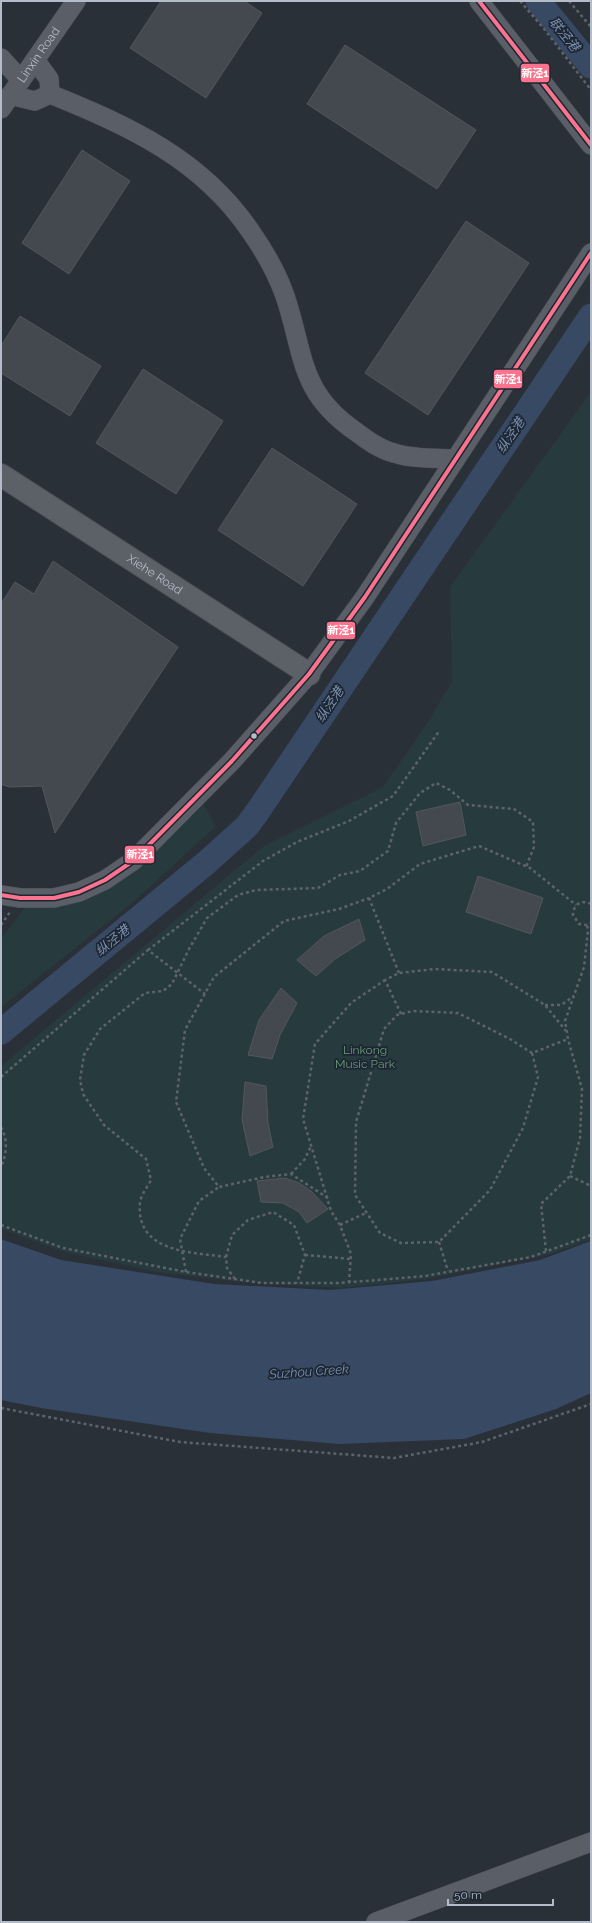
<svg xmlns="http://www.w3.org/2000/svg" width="592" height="1923" viewBox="0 0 592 1923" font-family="Raleway,'Noto Sans SC',sans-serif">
	<rect width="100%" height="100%" fill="#2a3038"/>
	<g fill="#273a3e">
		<polygon points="591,392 591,1239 551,1254 426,1279 341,1288 250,1283 157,1272 64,1252 1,1229 1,1066 264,846 383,787 426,725 452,682 450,587"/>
		<polygon points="201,800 216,826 132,903 1,1007 1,939 27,905 70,903"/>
	</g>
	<polygon fill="#384963" points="1,1239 61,1260 214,1284 330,1290 432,1281 540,1260 591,1241 591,1393 556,1409 464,1439 339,1444 210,1433 41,1408 1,1400"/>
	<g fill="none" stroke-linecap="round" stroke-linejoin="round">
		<g stroke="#384963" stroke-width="25">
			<polyline points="538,1 591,66"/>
			<polyline points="1,1032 206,863 247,826 258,811 591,316"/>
		</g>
	</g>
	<g fill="#444950" stroke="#52575f">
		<polygon points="161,1 244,1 262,13 206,98 130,48"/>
		<polygon points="345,45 476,130 437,189 307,104"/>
		<polygon points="82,150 130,181 69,274 22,243"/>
		<polygon points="466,221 529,263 428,415 365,373"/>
		<polygon points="20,316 101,366 70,416 1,373 1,346"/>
		<polygon points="143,369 223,421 176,494 96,443"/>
		<polygon points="272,448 357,504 303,586 218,530"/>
		<polygon points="53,561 178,647 55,833 42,786 9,787 1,784 1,604 15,582 34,594"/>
		<polygon points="460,802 466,835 423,846 416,812"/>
		<polygon points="478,876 543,898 531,934 466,912"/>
		<polygon points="359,919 365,940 335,959 316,976 297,960 324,936"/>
		<polygon points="281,988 297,1003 280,1035 272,1059 248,1055 259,1020"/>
		<polygon points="245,1082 266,1086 268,1123 273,1147 250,1156 242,1120"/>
		<polygon points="285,1178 299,1183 311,1191 328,1209 307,1223 299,1212 283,1203 261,1202 257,1181"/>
	</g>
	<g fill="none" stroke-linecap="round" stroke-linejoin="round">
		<defs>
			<g id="minor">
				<polyline points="479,1 591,145"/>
				<polyline points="1,58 21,80"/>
				<path d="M50,94C129,126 202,159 251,232C265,252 277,273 285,296C305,355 298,391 355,431C367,440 379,449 394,453C412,459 435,458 454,459"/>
				<polyline points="10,95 35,101 50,94 49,79 35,60"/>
				<path id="s1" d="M1,109L76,1"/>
				<polyline points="1,895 20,898 54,898 79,892 105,880 133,861 232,761 309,674 365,597 591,253"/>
				<polyline points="376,1922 591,1842"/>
			</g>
			<g id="major">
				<path id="s2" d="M1,475L309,674"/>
			</g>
		</defs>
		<use href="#minor" stroke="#484c53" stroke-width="20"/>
		<use href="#major" stroke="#484c55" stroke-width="24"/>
		<g stroke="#5d636a" stroke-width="2.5" stroke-dasharray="3 3" stroke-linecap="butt">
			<polyline points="520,1 545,30 591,90"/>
			<polyline points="569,1 591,27"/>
			<path d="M591,904C581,899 573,905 573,915L579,924L587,925L591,923"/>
			<polyline points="1,925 10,912"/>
			<polyline points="148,950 263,861 297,842 349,821 393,796 440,730"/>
			<polyline points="399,973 369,898 387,889 420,864 479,846 530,868 576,905"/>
			<polyline points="545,1005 561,1005 574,996"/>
			<polyline points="401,1014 385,980 399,973 435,969 492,972 545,1005 566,1031"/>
			<polyline points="532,1053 538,1077 523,1128 490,1190 439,1242 401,1243 380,1233 355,1195 356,1122 384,1029 397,1015 413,1011 458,1013 510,1039 532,1053 568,1039"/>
			<polyline points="1,1077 148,950 205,994"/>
			<path d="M1,1127C8,1140 7,1153 1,1167"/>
			<polyline points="291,1174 305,1159 311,1146"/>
			<polyline points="570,1176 591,1186"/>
			<polyline points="328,1198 291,1174 264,1177 219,1187 204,1168 176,1102 185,1030 214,977 284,921 339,909 369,898"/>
			<polyline points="1,1225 63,1248 186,1272 262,1283 340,1283 425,1276 531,1257 591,1235"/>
			<polyline points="340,1225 366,1213"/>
			<polyline points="439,1242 448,1271"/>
			<polyline points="546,1251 541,1204 570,1176 580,1138 582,1089 568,1039 565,1021 584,967 588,930 587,925"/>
			<polyline points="305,1255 351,1259"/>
			<polyline points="226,1257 232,1235 248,1220 273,1212 294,1225 305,1255 297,1283"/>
			<polyline points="186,1272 180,1239 199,1201 219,1187"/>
			<path d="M235,1279L227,1268L226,1257C191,1252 135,1253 140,1202C141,1195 148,1186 151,1180L146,1159L104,1125L83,1094L80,1080L84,1055L100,1029L145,993L163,991L172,984L189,949L207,918L238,895L256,890L318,888L340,875L360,871L388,851L396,823L420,793L436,783L450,790L468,805L514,809L533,822L534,847L526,867"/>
			<polyline points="349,1283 351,1254 340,1225 331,1211 303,1119 315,1044 351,1003 385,980"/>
			<polyline points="1,1408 180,1442 394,1458 482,1442 591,1404"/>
		</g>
		<use href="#minor" stroke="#5a5e66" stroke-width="19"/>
		<use href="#major" stroke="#5c6168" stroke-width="22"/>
		<defs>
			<g id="bus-1">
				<polyline points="479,1 591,145"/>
				<polyline points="1,895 20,898 54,898 79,892 105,880 133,861 232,761 309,674 365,597 591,253"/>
			</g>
		</defs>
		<use href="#bus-1" stroke="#1d2633" stroke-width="7"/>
		<use href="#bus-1" stroke="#fc738d" stroke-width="4"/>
	</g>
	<circle fill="#b4bcc9" stroke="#1d2633" stroke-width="1.5" cx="254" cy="736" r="3.5"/>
	<g text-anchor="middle" stroke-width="3.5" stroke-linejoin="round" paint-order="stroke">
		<g font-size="12" fill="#b4bcc9" stroke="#1d2633">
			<text dy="4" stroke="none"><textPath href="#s1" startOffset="66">Linxin Road</textPath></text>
			<text dy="4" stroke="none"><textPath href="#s2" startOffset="183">Xiehe Road</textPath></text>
		</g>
		<g font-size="12" fill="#6b9a76" stroke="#1d2633">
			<text x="365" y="1054">Linkong<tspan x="365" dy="14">Music Park</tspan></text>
		</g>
		<g font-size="13" font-style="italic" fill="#7c92b1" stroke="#1d2633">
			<text transform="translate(565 34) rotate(51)" y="5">联泾港</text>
			<text transform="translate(510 435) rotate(-56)" y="5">纵泾港</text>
			<text transform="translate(329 704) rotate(-56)" y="5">纵泾港</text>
			<text transform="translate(112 940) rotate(-39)" y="5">纵泾港</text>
			<text transform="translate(309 1371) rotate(-4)" y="5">Suzhou Creek</text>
		</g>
	</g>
	<g stroke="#1d2633" stroke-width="1.5">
		<rect x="520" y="63" width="30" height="20" rx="4" fill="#fc738d"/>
		<rect x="493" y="369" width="30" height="20" rx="4" fill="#fc738d"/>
		<rect x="326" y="621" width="30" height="19" rx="4" fill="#fc738d"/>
		<rect x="124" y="845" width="31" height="19" rx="4" fill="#fc738d"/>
	</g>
	<g font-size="11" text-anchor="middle" font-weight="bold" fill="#fff">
		<text x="535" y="77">新泾1</text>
		<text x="508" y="383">新泾1</text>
		<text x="341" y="634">新泾1</text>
		<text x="140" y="858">新泾1</text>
	</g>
	<rect width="592" height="1923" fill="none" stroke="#b4bcc9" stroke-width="4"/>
	<path d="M448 1899v6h105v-6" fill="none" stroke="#b4bcc9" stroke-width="2"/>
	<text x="454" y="1899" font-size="12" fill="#b4bcc9" stroke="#1d2633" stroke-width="3" paint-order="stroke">50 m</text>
</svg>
